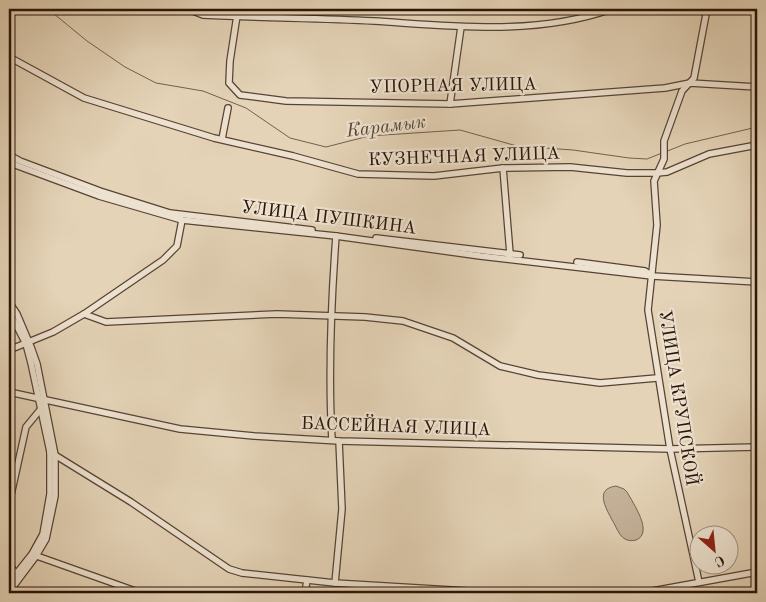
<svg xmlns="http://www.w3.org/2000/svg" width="766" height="602" viewBox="0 0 766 602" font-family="'Old Standard TT',serif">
	<rect width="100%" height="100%" fill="#e4d3b7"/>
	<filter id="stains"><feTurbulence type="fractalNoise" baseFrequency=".004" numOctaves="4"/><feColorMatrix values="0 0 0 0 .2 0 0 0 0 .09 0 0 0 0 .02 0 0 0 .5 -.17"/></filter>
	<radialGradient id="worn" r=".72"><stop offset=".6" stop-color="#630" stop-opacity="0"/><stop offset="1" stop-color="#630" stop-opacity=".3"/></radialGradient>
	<path fill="#c4b299" stroke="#776250" d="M616,486L624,489L627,492C633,503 654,533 636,540C633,541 628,541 625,539C619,536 616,526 612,520C606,508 594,489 616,486Z"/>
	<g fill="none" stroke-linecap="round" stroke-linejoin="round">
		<g stroke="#745f4d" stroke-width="1">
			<polyline points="48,9 87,41 125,67 156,83 203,91 246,108 290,138 326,147 369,136 460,130 517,146 573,150 629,158 647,159 662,153"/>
			<polyline points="665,152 685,144 757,127"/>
		</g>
		<defs>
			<g id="minor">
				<path d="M188,9L203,15C260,18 317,18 374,21C454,26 535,36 612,9"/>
				<polyline points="238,9 230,61 229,83 240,95 286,101 450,104 665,88 690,83 757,87"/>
				<polyline points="9,57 84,98 214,138 293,156 358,174 434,176 503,168 570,167 627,173 657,173 667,172 709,154 757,145"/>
				<polyline points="450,104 461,27"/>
				<polyline points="222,139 228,108"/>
				<polyline points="9,155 20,161 100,191 170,213 312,230"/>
				<polyline points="9,162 18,166 99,196 182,220 336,236 480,256 652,276 757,282"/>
				<polyline points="503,168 510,254 509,256"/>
				<polyline points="376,238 520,255"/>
				<polyline points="577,262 645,271 651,275"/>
				<polyline points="9,302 17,314 31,347 37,364 55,455 55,496 46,539 36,556 9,592"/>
				<polyline points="9,311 26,344 31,363 50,452 50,494 43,534 32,554 9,583"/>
				<polyline points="84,314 106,322 277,314 365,317 403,321 453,338 500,366 538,375 600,383 657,378"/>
				<polyline points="9,350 53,332 84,314 163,260 177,246 182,220"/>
				<polyline points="9,392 180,429 254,436 339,441 670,449 757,447"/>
				<path d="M332,440C328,372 331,304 336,236"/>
				<polyline points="50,452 131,502 229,569 242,573 335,583 502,593"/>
				<polyline points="9,504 26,427 40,410"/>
				<polyline points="34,555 141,593"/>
				<polyline points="9,562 15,574"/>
				<polyline points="699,582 670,449 648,310 657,225 654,181 664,159 664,141 682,91 694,78 707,9"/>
				<polyline points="335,583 342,509 339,441"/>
				<polyline points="305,593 307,580"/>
				<polyline points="641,593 757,572"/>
			</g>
		</defs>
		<use href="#minor" stroke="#584333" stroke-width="8"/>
		<use href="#minor" stroke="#ede2d0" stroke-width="5.5"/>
	</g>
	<g text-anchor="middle" stroke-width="4.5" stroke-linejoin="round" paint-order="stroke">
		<g font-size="18" fill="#2a1307" stroke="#ede2d0">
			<text transform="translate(453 85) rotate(-1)" y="6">УПОРНАЯ УЛИЦА</text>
			<text transform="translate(464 156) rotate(-2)" y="6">КУЗНЕЧНАЯ УЛИЦА</text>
			<text transform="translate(329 217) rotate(7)" y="6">УЛИЦА ПУШКИНА</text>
			<text transform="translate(679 398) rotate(81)" y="6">УЛИЦА КРУПСКОЙ</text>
			<text transform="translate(396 426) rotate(2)" y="6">БАССЕЙНАЯ УЛИЦА</text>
		</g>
		<g font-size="19" font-style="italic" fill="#5b4635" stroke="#ede2d0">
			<text transform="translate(386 125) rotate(-7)" y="7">Карамык</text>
		</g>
	</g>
	<rect width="766" height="602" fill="none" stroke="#e4d3b7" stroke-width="30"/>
	<rect x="10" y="10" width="746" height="582" fill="none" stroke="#2a1307" stroke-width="2.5"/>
	<rect x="15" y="15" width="736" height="572" fill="none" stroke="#2a1307"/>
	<g transform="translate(714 550) rotate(153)"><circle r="24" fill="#ede2d0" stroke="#9f8f80"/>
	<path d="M0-4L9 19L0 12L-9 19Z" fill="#8f2418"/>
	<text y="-8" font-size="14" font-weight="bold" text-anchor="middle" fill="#2a1307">С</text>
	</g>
	<rect width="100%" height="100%" filter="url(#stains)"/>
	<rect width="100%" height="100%" fill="url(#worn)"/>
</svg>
